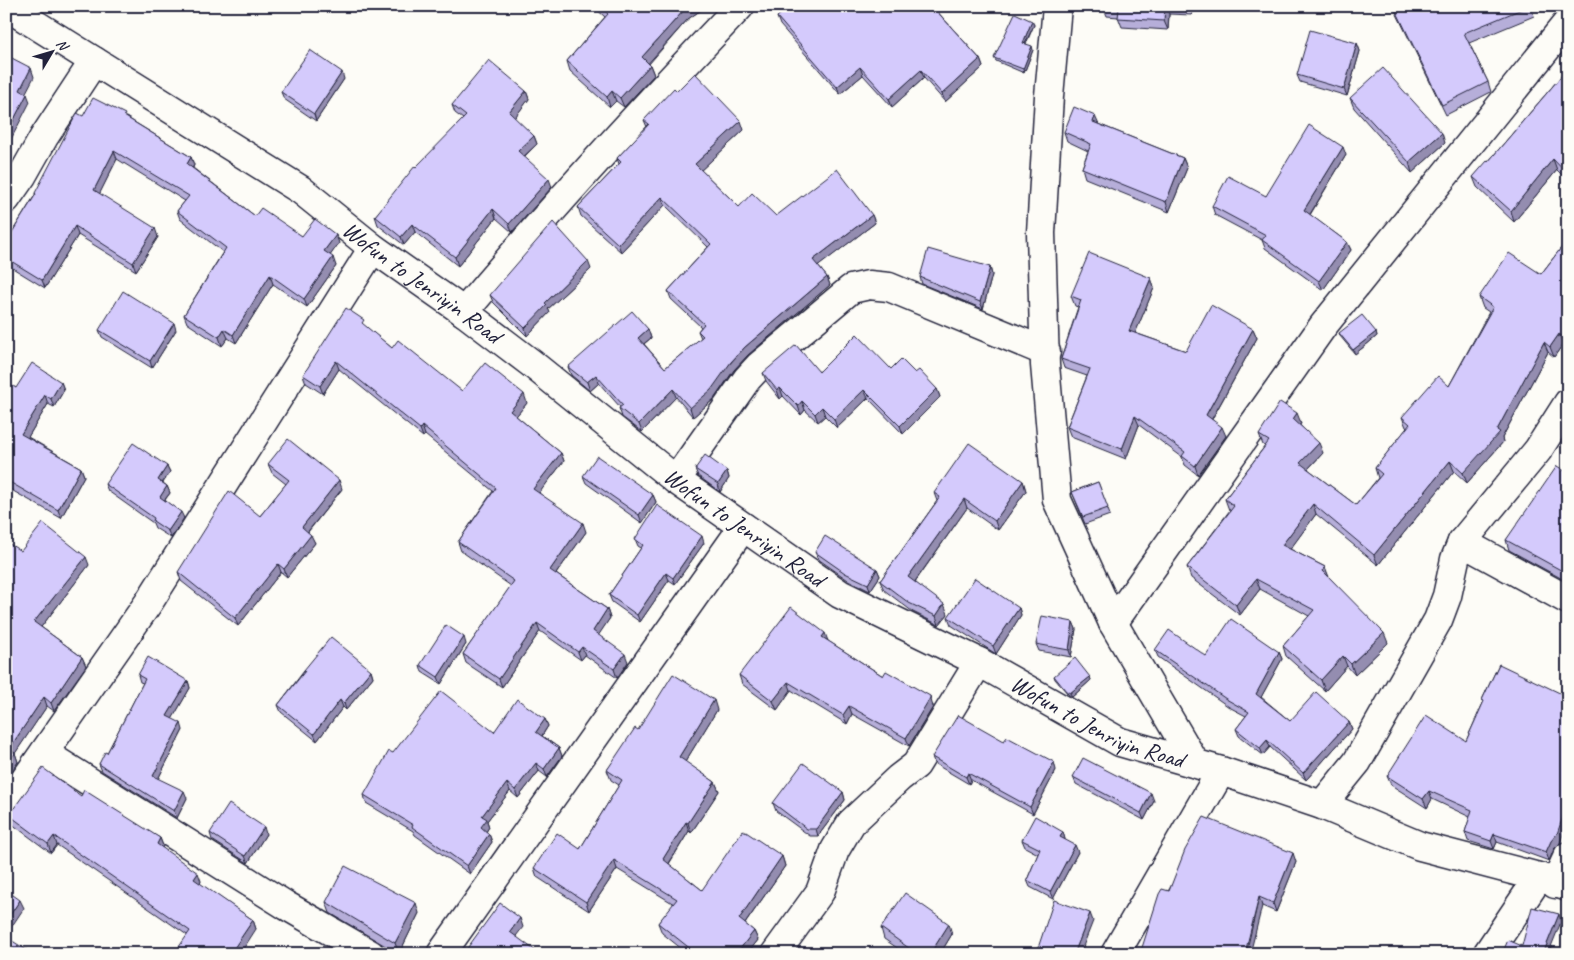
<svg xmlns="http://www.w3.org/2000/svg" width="1574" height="960" viewBox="0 0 1574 960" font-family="Caveat,sans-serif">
	<rect width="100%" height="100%" fill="#fdfcf7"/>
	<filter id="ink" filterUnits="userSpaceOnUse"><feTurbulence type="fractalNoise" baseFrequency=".02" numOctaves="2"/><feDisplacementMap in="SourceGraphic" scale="10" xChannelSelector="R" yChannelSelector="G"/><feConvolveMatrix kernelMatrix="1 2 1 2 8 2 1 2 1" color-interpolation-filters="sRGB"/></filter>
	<g filter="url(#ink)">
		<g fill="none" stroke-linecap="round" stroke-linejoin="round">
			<defs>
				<g id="minor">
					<path id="s1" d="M6,6L301,190L373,248L464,312L531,363L676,480L840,594L979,662L1120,742L1221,771L1322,805L1420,846L1539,877L1568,887"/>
					<polyline points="1057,6 1049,96 1041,233 1045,365 1057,500 1113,623 1195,763"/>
					<polyline points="6,199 22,176 44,137 94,61"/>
					<path d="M464,312C552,207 645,106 740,6"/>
					<polyline points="676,480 747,379 759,366 851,289 869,285 889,287 1046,352"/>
					<polyline points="1462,542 1568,600"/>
					<polyline points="1113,623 1323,326 1568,22"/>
					<polyline points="44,753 287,906 370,954"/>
					<polyline points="1322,805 1357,762 1438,620 1447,596 1455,559 1462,542 1538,450 1568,403"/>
					<polyline points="6,807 149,602 373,248"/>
					<polyline points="1555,884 1568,856"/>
					<polyline points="441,954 743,527"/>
					<polyline points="775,954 820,892 835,850 851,823 899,778 916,765 979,662"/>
					<polyline points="1115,954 1221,771"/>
					<polyline points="1487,954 1539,877"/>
				</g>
			</defs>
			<use href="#minor" stroke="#22223b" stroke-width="31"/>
			<use href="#minor" stroke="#fdfcf7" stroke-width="28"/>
		</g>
		<g fill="#b6aed9" stroke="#22223b">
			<polygon points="593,6 707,6 688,19 649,64 650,65 654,75 624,107 616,101 610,107 570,71 567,61 605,17"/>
			<polygon points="1103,6 1192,6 1192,15 1169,14 1168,30 1122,27 1118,17 1107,16"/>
			<polygon points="1393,6 1531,6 1534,16 1469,43 1488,82 1491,92 1446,115"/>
			<polygon points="935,9 980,59 983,67 945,102 924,78 892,107 863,75 840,94 780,25 777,17"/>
			<polygon points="1032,21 1034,25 1026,44 1033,50 1024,73 996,61 994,58"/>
			<polygon points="1357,43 1360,51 1347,96 1300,82 1297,75"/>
			<polygon points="1568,66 1568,181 1557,170 1514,222 1477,187 1473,177 1488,162 1563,74 1563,72"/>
			<polygon points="344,79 316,121 284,99 281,92"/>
			<polygon points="526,91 529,99 514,118 534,136 537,144 524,157 552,187 512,232 496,218 458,266 415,232 404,245 378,225 375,216 463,119 455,113 452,105"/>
			<polygon points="677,91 744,130 701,170 739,207 776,216 872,215 875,223 818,266 827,277 830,285 748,355 734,370 714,399 693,417 676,397 642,432 622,417 619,408 620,407 599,383 590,391 571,375 568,367 648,329 651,338 644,344 665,368 701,338 698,331 701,327 671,299 668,291 708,247 665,205 621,252 581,216 578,207 619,164 617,158 647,127 644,120"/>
			<polygon points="1350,98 1445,143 1412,173 1354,108"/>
			<polygon points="126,117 191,157 194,165 193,168 255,216 302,236 339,243 330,255 336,266 307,307 273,284 236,343 228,338 222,346 187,323 184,315 223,252 180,219 177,211 185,201 117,159 99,194 158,237 136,271 78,235 45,288 6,264 6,242 35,195 35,193"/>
			<polygon points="1098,124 1183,158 1187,168 1169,212 1085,178 1082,168 1088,151 1067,141 1064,132"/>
			<polygon points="1346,155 1310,215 1347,242 1351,250 1323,290 1265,248 1262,240 1215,215 1212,206 1266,196"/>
			<polygon points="1568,239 1568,348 1563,344 1554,357 1548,352 1502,438 1503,442 1467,483 1454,471 1378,565 1316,514 1290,549 1325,567 1328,576 1388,643 1355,675 1347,666 1325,691 1286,656 1283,646 1309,616 1260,589 1240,615 1191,578 1187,567 1230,510 1229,510 1225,499 1265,446 1263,445 1259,435 1301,423 1300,425 1323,453 1308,469 1356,505 1378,478 1375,468 1407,428 1406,427 1402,417 1449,386 1489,312 1483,308 1479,297 1541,274"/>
			<polygon points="990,267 992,275 983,309 922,284 920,277"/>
			<polygon points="591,269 548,309 550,312 527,336 493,302 490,295"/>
			<polygon points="1151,278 1154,288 1135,333 1186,351 1253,329 1257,338 1212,419 1226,436 1198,475 1185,465 1182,457 1139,425 1126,459 1071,437 1067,427 1087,376 1064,368 1061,359 1078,307 1075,306 1071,296"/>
			<polygon points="366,327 392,348 462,391 527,403 516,416 561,453 564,461 539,493 586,532 556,574 607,609 610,618 598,635 628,662 617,678 585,655 581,660 540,631 502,687 466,663 463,654 511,586 461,551 458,542 493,491 425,435 423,437 339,369 323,394 306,383 303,375"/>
			<polygon points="99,330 176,330 152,368 102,337"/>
			<polygon points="1376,332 1377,336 1355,354 1340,336 1339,333"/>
			<polygon points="891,369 915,373 937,389 940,397 903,434 868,398 837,428 825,416 818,422 805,410 801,415 783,396 780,399 766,381 763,373"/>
			<polygon points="6,382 16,388 61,382 64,390 54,407 48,404 28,437 81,468 84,476 61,518 6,487"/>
			<polygon points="268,464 342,489 308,532 315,543 287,577 281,572 238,626 181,581 178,572 260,516 286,484 272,473"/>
			<polygon points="167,466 170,472 163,483 167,486 170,493 165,500 184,518 171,538 155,528 153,523 108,491 105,484"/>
			<polygon points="695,469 727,471 729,478 720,492 698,476"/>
			<polygon points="1568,473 1568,582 1509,550 1506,540"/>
			<polygon points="583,476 653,495 656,502 642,523 586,483"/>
			<polygon points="1023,481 1026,491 998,530 967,508 915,582 948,614 939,625 913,612 884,590 880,581 937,501 934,493"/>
			<polygon points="1098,482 1110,515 1085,524 1072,492"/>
			<polygon points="635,539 704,543 675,584 669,580 640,622 612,602 609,595 641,548 638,546"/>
			<polygon points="21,551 89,565 41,627 82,657 86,666 54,711 47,706 15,753 18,762 6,779"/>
			<polygon points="815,552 877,569 880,576 870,591 848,580 818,559"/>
			<polygon points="1019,608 1021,615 996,654 951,625 948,617"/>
			<polygon points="1073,622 1076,629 1071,657 1039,651 1036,644"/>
			<polygon points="828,641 883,676 933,705 933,707 909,746 852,714 847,724 791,690 777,710 742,684 739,675"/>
			<polygon points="466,644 441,684 422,672 420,665"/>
			<polygon points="1155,650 1206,656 1279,652 1282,659 1261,697 1290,721 1349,722 1352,729 1306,780 1270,747 1263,755 1239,736 1236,729 1246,716 1229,707 1158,657"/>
			<polygon points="1499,664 1560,843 1554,849 1549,861 1497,842 1494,849 1468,841 1465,832 1470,817 1432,799 1427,808 1391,785 1387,776 1466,741 1483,703 1482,700"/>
			<polygon points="304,670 371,670 373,677 346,710 343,707 317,741 281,712 278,705 304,671"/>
			<polygon points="138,675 188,681 190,688 172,719 183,730 158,779 187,798 177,818 102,771 99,764 107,753 143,683 140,682"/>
			<polygon points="1054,676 1090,677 1091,680 1072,697 1068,694 1055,679"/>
			<polygon points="717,710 685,762 715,782 719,791 691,833 689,831 669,864 702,890 782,856 785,866 745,924 754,931 758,940 747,954 688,954 662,933 658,923 674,904 617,869 589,911 537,877 534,868 580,849 619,785 611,780 607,770 638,730"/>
			<polygon points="545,719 548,726 542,736 559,748 562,756 547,777 539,771 518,798 510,791 487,821 489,827 486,832 489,834 492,842 470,874 415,835 413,831 366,803 364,795 494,732"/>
			<polygon points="1004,741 1056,770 1033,814 971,780 969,784 935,764 932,757"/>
			<polygon points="1073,777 1154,801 1144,820 1076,784"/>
			<polygon points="843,792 845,800 818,836 810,836 776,811 773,803"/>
			<polygon points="81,796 160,838 163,846 162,848 201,881 200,884 253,920 256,929 187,935 57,845 51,853 12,824 9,815"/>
			<polygon points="1063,832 1065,840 1078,852 1053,899 1030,887 1027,880 1038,854 1025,847 1022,840"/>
			<polygon points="210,833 266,834 248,863 212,840"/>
			<polygon points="1296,862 1276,912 1262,906 1169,891"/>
			<polygon points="326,902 419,913 399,954 330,913"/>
			<polygon points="881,928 952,934 940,954 906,954 884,939"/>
		</g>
		<g fill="#948db0" stroke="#22223b">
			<polygon points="689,6 707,6 688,19 645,67 642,57 685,9"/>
			<polygon points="1165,6 1166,6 1169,14 1168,30 1164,21"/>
			<polygon points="1189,6 1192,6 1192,15"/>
			<polygon points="1032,21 1034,25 1024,46 1023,43"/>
			<polygon points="1357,43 1360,51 1347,96 1344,89"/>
			<polygon points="1032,46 1033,50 1024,73 1023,69"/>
			<polygon points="980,59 983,67 945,102 942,94"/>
			<polygon points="650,65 654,75 624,107 620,98"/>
			<polygon points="860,67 863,75 840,94 837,87"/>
			<polygon points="31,68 34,77 23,98 20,90"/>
			<polygon points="921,70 924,78 892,107 889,99"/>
			<polygon points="342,72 344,79 316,121 314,114"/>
			<polygon points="526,91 529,99 512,121 509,112"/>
			<polygon points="612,91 616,101 610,107 607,97"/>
			<polygon points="27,94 30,102 6,149 6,135"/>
			<polygon points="1095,116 1099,125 1093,122"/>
			<polygon points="741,121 744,130 698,173 695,164"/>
			<polygon points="1442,133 1445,143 1412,173 1409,162"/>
			<polygon points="534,136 537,144 521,159 518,151"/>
			<polygon points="1343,147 1346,155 1307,219 1304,210"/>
			<polygon points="114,151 117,159 97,199 94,190"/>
			<polygon points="191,157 194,165 190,173 187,164"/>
			<polygon points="1183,158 1187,168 1169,212 1166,202"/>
			<polygon points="1553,159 1557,170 1514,222 1511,211"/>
			<polygon points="549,179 552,187 512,232 509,224"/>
			<polygon points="662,197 665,205 621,252 618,244"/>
			<polygon points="493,209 496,218 458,266 455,257"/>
			<polygon points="872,215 875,223 816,268 813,260"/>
			<polygon points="412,224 415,232 404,245 401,237"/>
			<polygon points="75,226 78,235 45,288 42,280"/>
			<polygon points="155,228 158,237 136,271 133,263"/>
			<polygon points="336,235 339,243 327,260 324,251"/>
			<polygon points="1347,242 1351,250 1323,290 1319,281"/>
			<polygon points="333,257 336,266 307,307 304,299"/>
			<polygon points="588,261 591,269 548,309 550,312 527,336 525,328 545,303"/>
			<polygon points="990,267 992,275 983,309 980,302"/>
			<polygon points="270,275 273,284 236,343 233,335"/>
			<polygon points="827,277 830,285 748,355 734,370 714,399 693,417 690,408 745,347"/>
			<polygon points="1151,278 1154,288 1132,341 1129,331"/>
			<polygon points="174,323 176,330 152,368 150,361"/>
			<polygon points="224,329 228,338 222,346 219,337"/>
			<polygon points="648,329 651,338 641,346 638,338"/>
			<polygon points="1253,329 1257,338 1209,424 1206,415"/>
			<polygon points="1376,332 1377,336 1355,354 1353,350"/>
			<polygon points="1559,334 1563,344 1554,357 1550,347"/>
			<polygon points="1544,342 1548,352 1502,438 1503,442 1467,483 1463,473 1497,430"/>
			<polygon points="336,361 339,369 323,394 320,386"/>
			<polygon points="596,375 599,383 590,391 587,382"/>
			<polygon points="61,382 64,390 54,407 51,399"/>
			<polygon points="780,388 783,396 780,399 777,390"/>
			<polygon points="673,389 676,397 642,432 639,424"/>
			<polygon points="937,389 940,397 903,434 900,426"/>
			<polygon points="864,390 868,398 837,428 834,419"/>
			<polygon points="524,394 527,403 513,420 510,411"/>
			<polygon points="45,395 48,404 25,442 21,434"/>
			<polygon points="802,401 805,410 801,415 798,406"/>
			<polygon points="822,407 825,416 818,422 815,414"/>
			<polygon points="1297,413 1301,423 1297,429 1293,419"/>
			<polygon points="1135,416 1139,425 1126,459 1122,449"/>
			<polygon points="422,426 425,435 423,437 420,429"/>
			<polygon points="1222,427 1226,436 1198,475 1195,466"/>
			<polygon points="1319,443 1323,453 1304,473 1300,463"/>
			<polygon points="561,453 564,461 536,497 533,489"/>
			<polygon points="1450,461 1454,471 1378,565 1374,555"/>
			<polygon points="167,466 170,472 160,486 158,480"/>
			<polygon points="81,468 84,476 61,518 58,510"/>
			<polygon points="727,471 729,478 720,492 718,484"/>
			<polygon points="339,480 342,489 305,535 302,527"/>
			<polygon points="1023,481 1026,491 998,530 995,521"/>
			<polygon points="167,486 170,493 162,503 160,497"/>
			<polygon points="653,495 656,502 642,523 639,515"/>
			<polygon points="964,499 967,508 911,587 908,577"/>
			<polygon points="1313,504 1316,514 1286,555 1282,545"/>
			<polygon points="181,512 184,518 171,538 168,531"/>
			<polygon points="583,523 586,532 553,578 550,570"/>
			<polygon points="311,535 315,543 287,577 284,569"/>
			<polygon points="702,536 704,543 675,584 673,578"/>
			<polygon points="86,557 89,565 38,631 34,622"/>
			<polygon points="278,564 281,572 238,626 235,618"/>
			<polygon points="1325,567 1329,577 1323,571"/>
			<polygon points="877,569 880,576 870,591 868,584"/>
			<polygon points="666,573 669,580 640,622 637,615"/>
			<polygon points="1256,579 1260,589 1240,615 1236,605"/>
			<polygon points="944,604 948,614 939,625 936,616"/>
			<polygon points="1019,608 1021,615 996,654 993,646"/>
			<polygon points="607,609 610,618 596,639 593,631"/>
			<polygon points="1073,622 1076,629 1071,657 1069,650"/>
			<polygon points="537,623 540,631 502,687 499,679"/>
			<polygon points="825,633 828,641 822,637"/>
			<polygon points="1384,633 1388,643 1355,675 1351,664"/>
			<polygon points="464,637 466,644 441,684 438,677"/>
			<polygon points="582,647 585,655 581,660 578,652"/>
			<polygon points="1279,652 1282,659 1259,701 1256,694"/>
			<polygon points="625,654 628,662 617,678 614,669"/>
			<polygon points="1343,656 1347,666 1325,691 1321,680"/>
			<polygon points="82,657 86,666 54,711 51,703"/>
			<polygon points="371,670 373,677 346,710 344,703"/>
			<polygon points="1090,677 1091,680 1072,697 1070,693"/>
			<polygon points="188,681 190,688 170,723 167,716"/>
			<polygon points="788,682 791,690 777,710 773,701"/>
			<polygon points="930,696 933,707 909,746 906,738"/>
			<polygon points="44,697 47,706 12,758 9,749"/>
			<polygon points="340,700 343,707 317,741 314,734"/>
			<polygon points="714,700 717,710 682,767 679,757"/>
			<polygon points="849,706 852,714 847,724 843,715"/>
			<polygon points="545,719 548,726 539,740 536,732"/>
			<polygon points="1349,722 1352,729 1306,780 1303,773"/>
			<polygon points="181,723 183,730 156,783 153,776"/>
			<polygon points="1267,740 1270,747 1263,755 1260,748"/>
			<polygon points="559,748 562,756 547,777 544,769"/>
			<polygon points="15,753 18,762 6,779 6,766"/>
			<polygon points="1054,762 1056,770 1033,814 1030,807"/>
			<polygon points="536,763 539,771 518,798 515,790"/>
			<polygon points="968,773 971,780 969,784 966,777"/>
			<polygon points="715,782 719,791 691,833 688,823"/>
			<polygon points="507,783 510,791 487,821 489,827 484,835 481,827 482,816"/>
			<polygon points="184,791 187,798 177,818 174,811"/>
			<polygon points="1429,791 1432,799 1427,808 1423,799"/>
			<polygon points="843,792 845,800 818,836 816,829"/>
			<polygon points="1151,793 1154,801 1144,820 1141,813"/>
			<polygon points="1568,802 1568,820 1560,843 1554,849 1549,861 1546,852"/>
			<polygon points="686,822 689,831 666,868 663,859"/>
			<polygon points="264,827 266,834 248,863 245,856"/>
			<polygon points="1063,832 1065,839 1063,844 1060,837"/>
			<polygon points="489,834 492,842 470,874 467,866"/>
			<polygon points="1494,834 1497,842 1494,849 1491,841"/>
			<polygon points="54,836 57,845 51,853 48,844"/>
			<polygon points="160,838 163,846 160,853 157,844"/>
			<polygon points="1075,845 1078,852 1053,899 1050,892"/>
			<polygon points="1293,853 1296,862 1276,912 1273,903"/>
			<polygon points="782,856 785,866 742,928 739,919"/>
			<polygon points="614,860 617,869 589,911 586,902"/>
			<polygon points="198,873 201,881 197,888 194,879"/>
			<polygon points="1259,897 1262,906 1250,954 1246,954"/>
			<polygon points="20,900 24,908 6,935 6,921"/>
			<polygon points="416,903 419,913 399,954 395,943"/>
			<polygon points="1090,913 1093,921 1080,954 1074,954"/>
			<polygon points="1559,914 1561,922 1548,954 1543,954"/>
			<polygon points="520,918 523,927 513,940 510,932"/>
			<polygon points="253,920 256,929 240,954 230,954"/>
			<polygon points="949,924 952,934 940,954 930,954"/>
			<polygon points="754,931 758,940 747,954 736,954"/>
		</g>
		<g fill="#d4cafc" stroke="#22223b">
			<polygon points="600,6 689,6 685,9 642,57 650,65 620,98 612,91 607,97 567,61 608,14"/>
			<polygon points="790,6 932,6 980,59 942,94 921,70 889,99 860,67 837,87 777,17"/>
			<polygon points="1103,6 1165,6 1164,21 1118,18 1119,8"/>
			<polygon points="1394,6 1529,6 1464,33 1488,82 1442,105"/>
			<polygon points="1015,13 1032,21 1023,43 1032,46 1023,69 994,58"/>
			<polygon points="1310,30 1357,43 1344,89 1297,75"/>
			<polygon points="310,50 342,72 314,114 281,92"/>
			<polygon points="6,55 31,68 20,90 27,94 6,135"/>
			<polygon points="489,60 526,91 509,112 534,136 518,151 549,179 509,224 493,209 455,257 412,224 401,237 375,216 415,166 416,167 466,116 452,105"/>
			<polygon points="1568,66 1568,175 1553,159 1511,211 1473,177 1487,161 1488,162 1564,73 1563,72"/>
			<polygon points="1383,68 1442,133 1409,162 1350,98"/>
			<polygon points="695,73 741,121 695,164 739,207 752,193 776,216 837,169 872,215 813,260 827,277 745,347 731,362 711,390 690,408 673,389 639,424 619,408 623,405 596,375 587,382 568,367 632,311 648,329 638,338 665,368 703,336 698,331 704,324 668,291 711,244 662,197 618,244 578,207 621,162 617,158 649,124 644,120 674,88 677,91"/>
			<polygon points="93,98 125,114 124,116 191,157 187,164 255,216 261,208 302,236 315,219 336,235 324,251 333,257 304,299 270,275 233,335 224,329 219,337 184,315 226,248 177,211 189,196 114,151 94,190 155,228 133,263 75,226 42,280 6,258 6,242 36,194 35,193 77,113 83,116"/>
			<polygon points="1074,107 1095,116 1093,122 1183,158 1166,202 1082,168 1091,144 1064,132"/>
			<polygon points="1309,125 1343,147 1304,210 1347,242 1319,281 1262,240 1266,235 1212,206 1228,176 1266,196"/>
			<polygon points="553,222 588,261 545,303 547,305 525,328 490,295"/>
			<polygon points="1568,239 1568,340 1559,334 1550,347 1544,342 1497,430 1500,432 1463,473 1450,461 1374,555 1313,504 1282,545 1325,567 1323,571 1384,633 1351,664 1343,656 1321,680 1283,646 1314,610 1256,579 1236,605 1187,567 1234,506 1225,499 1269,441 1259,435 1280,402 1297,413 1293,419 1319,443 1300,463 1356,505 1382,474 1375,468 1410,424 1402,417 1438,376 1449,386 1493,307 1479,297 1509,253 1541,274"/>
			<polygon points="928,249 990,267 980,302 920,277"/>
			<polygon points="1089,253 1151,278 1129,331 1186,351 1211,305 1253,329 1206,415 1222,427 1195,466 1182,456 1185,452 1135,416 1122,449 1067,427 1090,369 1061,359 1081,300 1071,296"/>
			<polygon points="123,291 174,323 150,361 99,330"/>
			<polygon points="346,308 364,320 362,323 392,348 398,340 462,391 485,363 524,394 510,411 561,453 533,489 583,523 550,570 607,609 593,631 625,654 614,669 582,647 578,652 537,623 499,679 463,654 514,581 458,542 496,488 422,426 420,429 336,361 320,386 303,375"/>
			<polygon points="1362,315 1376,332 1353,350 1339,333"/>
			<polygon points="857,334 891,369 901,359 915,373 919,370 937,389 900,426 864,390 834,419 822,407 815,414 802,401 798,406 780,388 777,390 763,373 796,345 819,372"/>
			<polygon points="32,363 61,382 51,399 45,395 21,434 81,468 58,510 6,480 6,382 16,388"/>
			<polygon points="288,439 339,480 302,527 311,535 284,569 278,564 235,618 178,572 229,491 260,516 289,480 268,464"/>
			<polygon points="133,443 167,466 158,480 167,486 160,497 181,512 168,531 153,521 154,518 105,484"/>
			<polygon points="969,443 1023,481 995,521 964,499 908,577 944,604 936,616 909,603 880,581 940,497 934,493"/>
			<polygon points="705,455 727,471 718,484 695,469"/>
			<polygon points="597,456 653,495 639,515 583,476"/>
			<polygon points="1557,466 1568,473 1568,574 1506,540"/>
			<polygon points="1098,482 1108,508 1083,517 1072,492"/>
			<polygon points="657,505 702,536 673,578 666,573 637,615 609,595 643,545 635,539"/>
			<polygon points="43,523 86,557 34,622 82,657 51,703 44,697 9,749 15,753 6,766 6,542 21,551"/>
			<polygon points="825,536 877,569 868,584 845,573 815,552"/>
			<polygon points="975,578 1019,608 993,646 948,617"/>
			<polygon points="791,607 825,633 822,637 883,676 886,671 930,696 930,698 906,738 849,706 843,715 788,682 773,701 739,675"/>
			<polygon points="1042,616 1073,622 1069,650 1036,644"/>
			<polygon points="1231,619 1279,652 1256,694 1290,721 1316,692 1349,722 1303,773 1267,740 1260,748 1236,729 1249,712 1226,699 1155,650 1169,630 1206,656"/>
			<polygon points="446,625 464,637 438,677 420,665"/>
			<polygon points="331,637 371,670 344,703 340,700 314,734 278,705 305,671 304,670"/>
			<polygon points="148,657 188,681 167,716 181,723 153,776 184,791 174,811 99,764 105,752 107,753 145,679 138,675"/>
			<polygon points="1075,658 1090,677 1070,693 1066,691 1054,676"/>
			<polygon points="1499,664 1566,696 1568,693 1568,802 1557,834 1551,841 1546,852 1494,834 1491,841 1465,832 1472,810 1429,791 1423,799 1387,776 1426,715 1466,741 1484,701 1482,700"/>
			<polygon points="673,674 714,700 679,757 715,782 688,823 686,822 663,859 702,890 743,830 782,856 739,919 754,931 736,954 697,954 658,923 677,899 614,860 586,902 534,868 557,833 580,849 622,780 607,770 635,728 638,730"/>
			<polygon points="441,691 494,732 517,699 545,719 536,732 559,748 544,769 536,763 515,790 507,783 482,816 487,819 481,827 489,834 467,866 412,827 413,825 364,795 389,751 393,753"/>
			<polygon points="958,715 1004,741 1007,737 1054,762 1030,807 968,773 966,777 932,757"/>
			<polygon points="1083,758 1151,793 1141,813 1073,777"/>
			<polygon points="803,763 843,792 816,829 807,829 773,803"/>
			<polygon points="43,768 81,796 84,790 160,838 157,844 198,873 194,879 253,920 230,954 174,954 190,931 54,836 48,844 9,815"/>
			<polygon points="229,804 264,827 245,856 210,833"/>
			<polygon points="1035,816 1063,832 1060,837 1075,845 1050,892 1027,880 1040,849 1022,840"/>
			<polygon points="1204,817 1293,853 1273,903 1259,897 1245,953 1248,954 1140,954 1159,894 1162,889 1169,891 1185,850"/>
			<polygon points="345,866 416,903 395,943 326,902"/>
			<polygon points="6,890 20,900 6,921"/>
			<polygon points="905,893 949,924 930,954 917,954 881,928"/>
			<polygon points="1054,900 1090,913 1074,954 1036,954"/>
			<polygon points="500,903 520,918 510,932 540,954 463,954"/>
			<polygon points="1532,907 1559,914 1543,954 1502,954 1508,940 1522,946"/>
			<polygon points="6,937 33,954 6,954"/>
			<polygon points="1127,949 1140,954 1123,954"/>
		</g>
	</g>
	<g text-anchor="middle" stroke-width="4.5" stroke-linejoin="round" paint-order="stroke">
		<g font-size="24" fill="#22223b" stroke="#fdfcf7">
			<text dy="8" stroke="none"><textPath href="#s1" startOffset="500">Wofun to Jenriyin Road</textPath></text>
			<text dy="8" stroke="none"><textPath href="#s1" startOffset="905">Wofun to Jenriyin Road</textPath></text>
			<text dy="8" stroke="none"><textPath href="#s1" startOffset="1310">Wofun to Jenriyin Road</textPath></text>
		</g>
	</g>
	<rect width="1574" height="960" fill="none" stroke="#fdfcf7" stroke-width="25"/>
	<rect x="12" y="12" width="1549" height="935" fill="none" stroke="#22223b" stroke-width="2" filter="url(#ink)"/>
	<g transform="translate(52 52) rotate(52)" stroke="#fdfcf7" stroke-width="4" paint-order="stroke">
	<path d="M0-4L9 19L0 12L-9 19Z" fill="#22223b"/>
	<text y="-8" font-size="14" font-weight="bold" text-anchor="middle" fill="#22223b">N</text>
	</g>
</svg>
